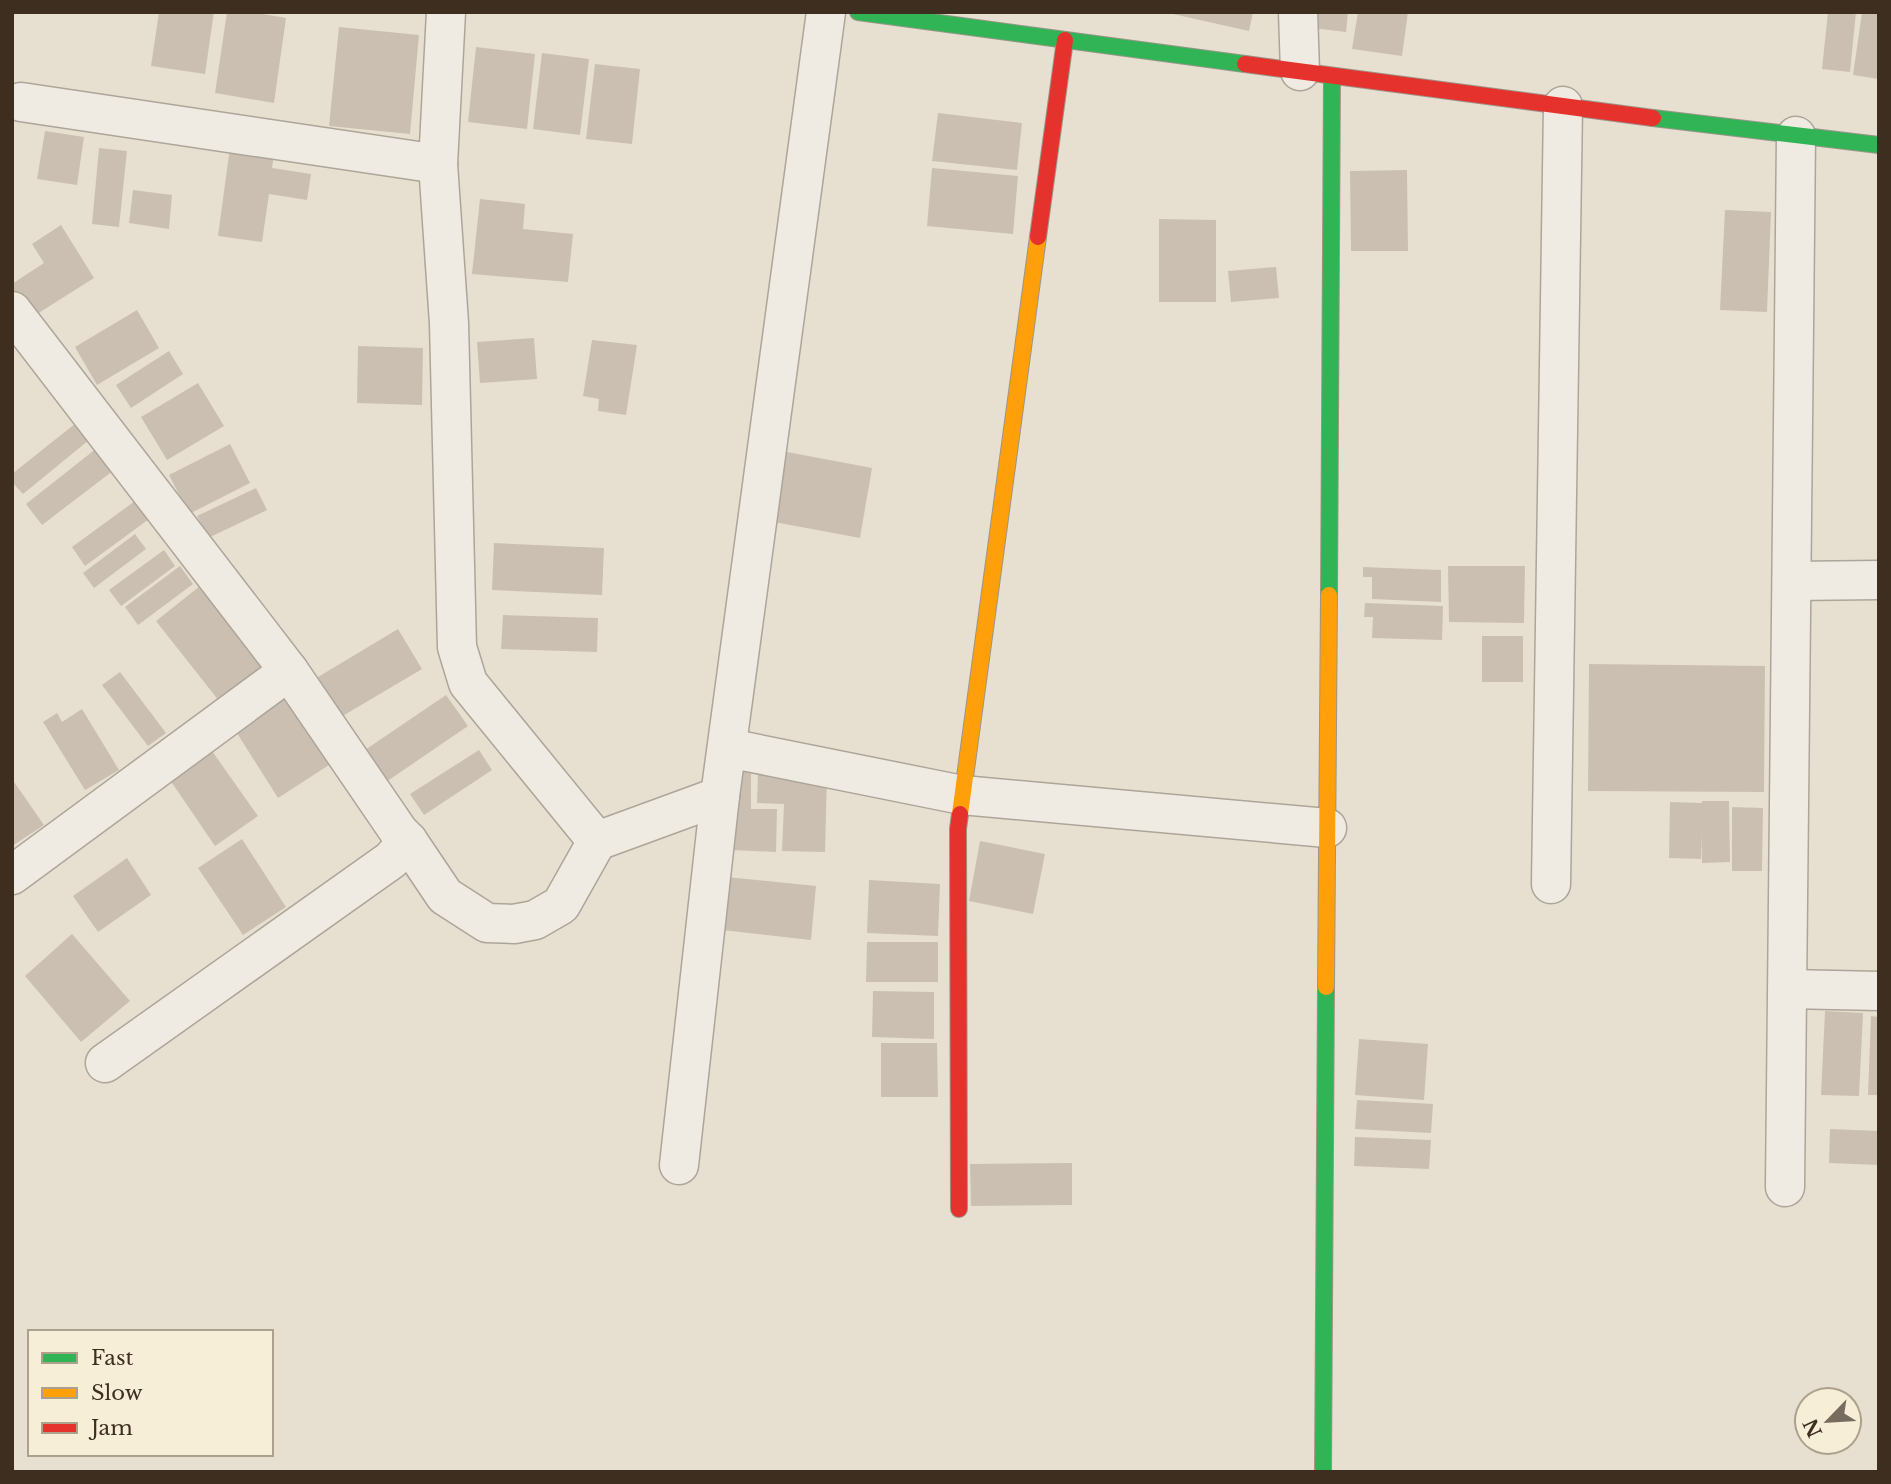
<svg xmlns="http://www.w3.org/2000/svg" width="1891" height="1484" viewBox="0 0 1891 1484" font-family="'Libre Baskerville',serif">
	<rect width="100%" height="100%" fill="#e7e0d1"/>
	<g fill="#cbbfb2">
		<polygon points="159,12 214,12 205,74 151,66"/>
		<polygon points="227,12 251,12 286,18 274,103 215,93"/>
		<polygon points="1164,12 1253,12 1249,31"/>
		<polygon points="1315,12 1348,12 1346,32 1313,28"/>
		<polygon points="1358,12 1408,12 1402,56 1352,49"/>
		<polygon points="1828,12 1856,12 1850,72 1822,69"/>
		<polygon points="1862,12 1879,12 1879,79 1853,75"/>
		<polygon points="339,27 419,35 410,134 329,126"/>
		<polygon points="476,47 535,54 527,129 468,122"/>
		<polygon points="542,53 589,59 580,135 533,129"/>
		<polygon points="595,64 640,69 632,144 586,139"/>
		<polygon points="938,113 1022,123 1017,170 932,161"/>
		<polygon points="45,131 84,137 77,185 37,179"/>
		<polygon points="230,147 274,154 272,168 311,174 307,200 269,194 262,242 218,236"/>
		<polygon points="99,148 127,151 119,227 92,224"/>
		<polygon points="932,168 1018,176 1013,234 927,226"/>
		<polygon points="1407,170 1408,251 1351,251 1350,171"/>
		<polygon points="133,190 172,195 169,229 129,223"/>
		<polygon points="480,199 525,204 523,229 573,234 568,282 472,274"/>
		<polygon points="1725,210 1771,212 1767,312 1720,310"/>
		<polygon points="1159,219 1216,220 1216,302 1159,302"/>
		<polygon points="61,225 94,278 26,321 12,300 12,284 44,263 32,244"/>
		<polygon points="1276,267 1279,298 1231,302 1228,271"/>
		<polygon points="137,310 159,348 97,385 75,347"/>
		<polygon points="534,338 537,379 480,383 477,342"/>
		<polygon points="592,340 637,345 626,415 598,411 599,399 583,396"/>
		<polygon points="358,346 423,348 422,405 357,403"/>
		<polygon points="169,351 183,374 131,408 116,385"/>
		<polygon points="198,383 224,426 167,460 141,417"/>
		<polygon points="76,423 89,440 23,494 12,482 12,474"/>
		<polygon points="230,444 250,483 189,514 169,475"/>
		<polygon points="97,448 114,470 42,525 26,504"/>
		<polygon points="787,452 872,468 860,538 774,522"/>
		<polygon points="256,488 267,510 208,538 197,516"/>
		<polygon points="135,501 149,519 85,566 72,547"/>
		<polygon points="135,534 146,549 94,588 83,573"/>
		<polygon points="494,543 604,548 602,595 492,590"/>
		<polygon points="164,550 175,566 121,606 109,590"/>
		<polygon points="180,566 193,584 138,625 125,607"/>
		<polygon points="1448,566 1525,566 1524,623 1449,622"/>
		<polygon points="1363,567 1441,570 1441,602 1372,599 1372,577 1363,577"/>
		<polygon points="200,586 264,666 219,701 156,621"/>
		<polygon points="1365,603 1443,606 1442,640 1372,638 1373,617 1364,617"/>
		<polygon points="503,615 598,618 597,652 501,649"/>
		<polygon points="398,629 422,669 341,717 318,677"/>
		<rect x="1482" y="636" width="41" height="46"/>
		<polygon points="1589,664 1765,666 1764,792 1588,791"/>
		<polygon points="120,672 166,733 148,746 102,685"/>
		<polygon points="446,695 468,726 386,782 365,750"/>
		<polygon points="287,697 329,765 278,798 235,730"/>
		<polygon points="82,709 119,770 85,790 43,722 57,713 62,722"/>
		<polygon points="479,750 492,770 424,815 410,794"/>
		<polygon points="212,751 258,816 215,846 170,780"/>
		<polygon points="733,770 751,770 751,809 777,809 776,852 732,850"/>
		<polygon points="758,772 827,775 825,852 782,851 784,804 757,803"/>
		<polygon points="12,779 44,825 12,846"/>
		<polygon points="1702,801 1729,801 1730,862 1702,863 1702,834 1701,859 1669,858 1670,802 1702,803"/>
		<polygon points="1732,807 1763,808 1762,871 1732,871"/>
		<polygon points="242,839 286,907 243,935 198,868"/>
		<polygon points="980,841 1045,854 1033,914 969,901"/>
		<polygon points="127,858 151,895 98,932 73,896"/>
		<polygon points="727,877 816,886 811,940 722,930"/>
		<polygon points="869,880 940,884 938,936 867,933"/>
		<polygon points="72,934 130,1001 81,1042 25,976"/>
		<polygon points="867,942 938,942 938,982 866,982"/>
		<polygon points="873,991 934,992 934,1039 872,1037"/>
		<polygon points="1825,1011 1863,1013 1859,1096 1821,1095"/>
		<polygon points="1871,1016 1879,1017 1879,1095 1868,1095"/>
		<polygon points="1359,1039 1428,1044 1424,1100 1355,1095"/>
		<polygon points="881,1043 937,1043 938,1097 881,1097"/>
		<polygon points="1357,1100 1433,1104 1431,1133 1355,1129"/>
		<polygon points="1830,1129 1879,1131 1879,1165 1829,1163"/>
		<polygon points="1355,1137 1431,1140 1429,1169 1354,1166"/>
		<polygon points="1072,1163 1072,1205 971,1206 970,1164"/>
	</g>
	<g fill="none" stroke-linecap="round" stroke-linejoin="round">
		<defs>
			<g id="street">
				<polyline points="446,12 438,164 449,323 457,647 468,683 597,841"/>
				<polyline points="1298,12 1300,71"/>
				<polyline points="21,102 438,164"/>
				<polyline points="12,311 289,671 399,832 408,841 391,860 105,1063"/>
				<polyline points="1792,581 1879,580"/>
				<polyline points="728,748 962,795 1327,828"/>
				<polyline points="408,841 445,896 487,923 514,924 535,920 561,905 597,841 720,796"/>
				<polyline points="12,875 289,671"/>
				<polyline points="1551,884 1563,106"/>
				<polyline points="1788,989 1879,991"/>
				<polyline points="679,1165 720,796 826,12"/>
				<polyline points="1785,1187 1796,136"/>
			</g>
			<g id="fast">
				<polyline points="858,12 1245,64"/>
				<polyline points="1653,118 1879,145"/>
				<polyline points="1329,595 1332,76"/>
				<polyline points="1323,1472 1326,987"/>
			</g>
			<g id="slow">
				<polyline points="960,814 1038,237"/>
				<polyline points="1326,987 1329,595"/>
			</g>
			<g id="jam">
				<polyline points="1245,64 1653,118"/>
				<polyline points="1038,237 1065,40"/>
				<polyline points="959,1209 958,829 960,814"/>
			</g>
		</defs>
		<use href="#street" stroke="#ada599" stroke-width="41"/>
		<use href="#fast" stroke="#9c958a" stroke-width="18"/>
		<use href="#slow" stroke="#9c958a" stroke-width="18"/>
		<use href="#jam" stroke="#9c958a" stroke-width="18"/>
		<use href="#street" stroke="#efebe3" stroke-width="38"/>
		<use href="#fast" stroke="#30b455" stroke-width="16"/>
		<use href="#slow" stroke="#ff9f0a" stroke-width="16"/>
		<use href="#jam" stroke="#e5322d" stroke-width="16"/>
	</g>
	<rect width="1891" height="1484" fill="none" stroke="#3d2e20" stroke-width="28"/>
	<rect x="28" y="1330" width="245" height="126" fill="#f7eed8" stroke="#ada18e" stroke-width="2"/>
	<rect x="42" y="1353" width="35" height="10" fill="#30b455" stroke="#ada18e" stroke-width="2"/>
	<text x="91" y="1365" font-size="21" fill="#3d2e20">Fast</text>
	<rect x="42" y="1388" width="35" height="10" fill="#ff9f0a" stroke="#ada18e" stroke-width="2"/>
	<text x="91" y="1400" font-size="21" fill="#3d2e20">Slow</text>
	<rect x="42" y="1423" width="35" height="10" fill="#e5322d" stroke="#ada18e" stroke-width="2"/>
	<text x="91" y="1435" font-size="21" fill="#3d2e20">Jam</text>
	<g transform="translate(1828 1421) rotate(245)"><circle r="33" fill="#f7eed8" stroke="#ada18e" stroke-width="2"/>
	<path d="M0-5L12 26L0 18L-12 26Z" fill="#786c5e"/>
	<text y="-10" font-size="19" font-weight="bold" text-anchor="middle" fill="#3d2e20">N</text>
	</g>
</svg>
